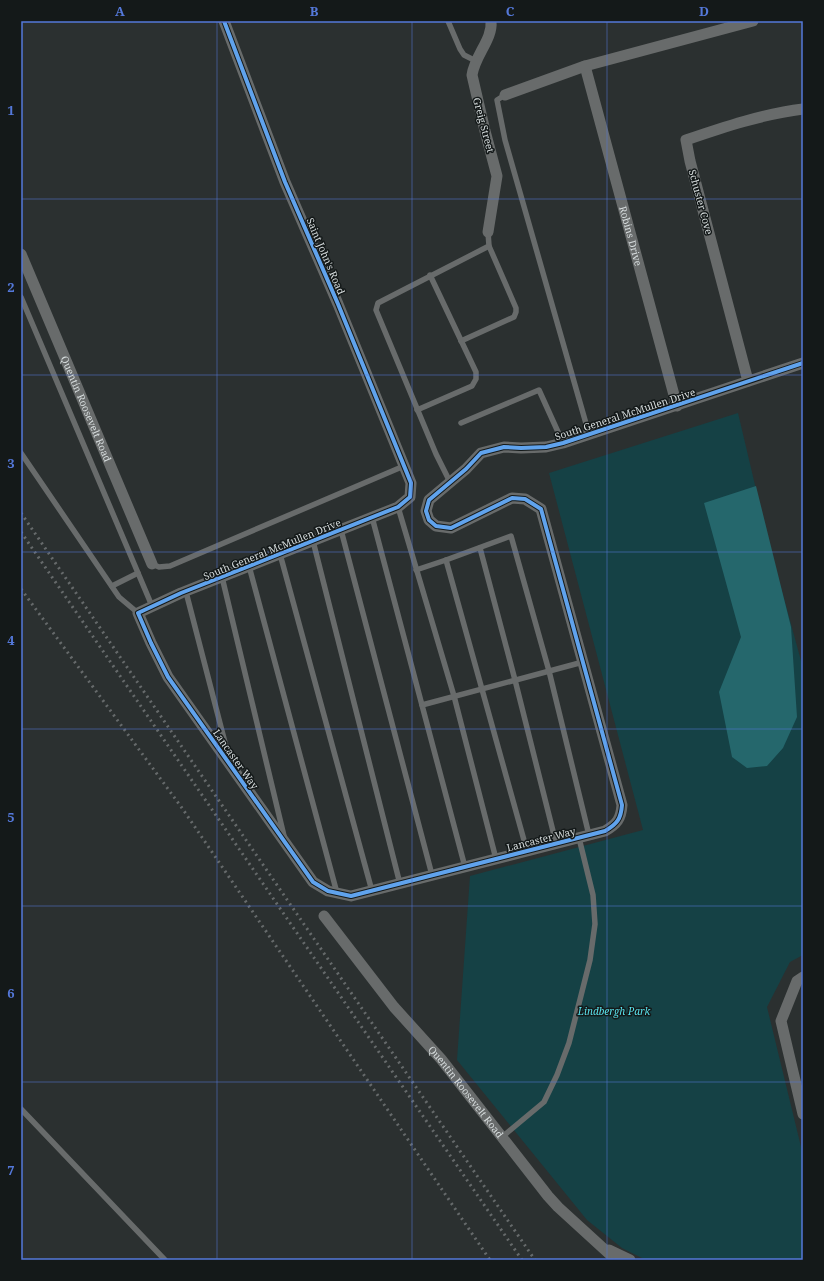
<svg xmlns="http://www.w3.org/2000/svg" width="824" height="1281" viewBox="0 0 824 1281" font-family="'Noto Serif',serif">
	<rect width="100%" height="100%" fill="#2b3030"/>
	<polygon fill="#154145" points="738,413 768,540 803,668 803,955 790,962 767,1007 803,1155 803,1260 646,1260 622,1248 587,1220 457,1060 470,876 643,830 549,473"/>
	<polygon fill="#25676c" points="756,486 791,627 797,717 783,748 767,766 747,768 732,757 719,692 741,637 704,503"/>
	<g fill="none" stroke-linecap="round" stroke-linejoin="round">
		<g stroke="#686b6b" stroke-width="5.5">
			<polyline points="448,21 460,49 464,55 476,61"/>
			<polyline points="505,95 497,100 505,140 589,434"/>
			<polyline points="21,297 152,606"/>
			<polyline points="461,341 514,317 516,312 516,308 489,246"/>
			<polyline points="417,410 472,386 476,379 476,372 430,275"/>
			<polyline points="461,423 539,390 563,443"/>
			<polyline points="21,453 119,597 138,613"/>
			<polyline points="450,482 436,454 376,310 378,303 489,246 488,232"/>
			<polyline points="398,507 454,696 496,859"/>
			<polyline points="372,517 465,867"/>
			<polyline points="341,530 432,875"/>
			<polyline points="313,541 400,884"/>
			<polyline points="480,548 515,680 556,843"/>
			<polyline points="280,554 372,891"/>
			<polyline points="446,560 527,851"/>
			<polyline points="152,564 159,567 170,566 404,466"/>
			<polyline points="249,566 337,893"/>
			<polyline points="416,570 446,560 511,536 549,671 589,835"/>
			<polyline points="222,577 284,836"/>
			<polyline points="112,586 138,573"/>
			<polyline points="186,592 229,758"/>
			<polyline points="422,705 583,662"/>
			<polyline points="21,1109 165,1260"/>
			<polyline points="502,1137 544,1102 557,1075 569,1043 590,960 595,924 593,895 579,838"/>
		</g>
		<g stroke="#686b6b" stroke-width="11">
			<path d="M224,21L285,182L338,304L411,483L410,497L398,507L181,593L138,613L151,643L168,677L313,882L328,891L351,896L605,831C617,824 621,819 622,805L541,509L525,499L512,498L451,528L436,526L429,520L426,511L429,500L466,469L481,453L504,447L521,448L546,447L563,443L803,363"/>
			<path id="s1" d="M585,66L677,406"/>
			<polyline points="505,95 585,66 753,21"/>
			<path d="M488,232L497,176L485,131L472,75C475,55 493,39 491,21"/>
			<path id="s2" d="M21,254L152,564"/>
			<path d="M748,381L690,161L686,140C724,127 763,114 803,109"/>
			<path id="s3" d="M324,916L394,1007L441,1059L548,1196L558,1207L616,1260"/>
			<polyline points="803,977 797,981 781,1021 803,1114"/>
			<polyline points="609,1250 630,1260"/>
		</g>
		<g stroke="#666a6b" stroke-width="3" stroke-dasharray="2 4" stroke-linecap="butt">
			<polyline points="21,513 535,1260"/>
			<polyline points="21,532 522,1260"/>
			<polyline points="21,589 182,808 490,1260"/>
		</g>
		<defs>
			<path id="cycleway" d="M224,21L285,182L338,304L411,483L410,497L398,507L181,593L138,613L151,643L168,677L313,882L328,891L351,896L605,831C617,824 621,819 622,805L541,509L525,499L512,498L451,528L436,526L429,520L426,511L429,500L466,469L481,453L504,447L521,448L546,447L563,443L803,363"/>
		</defs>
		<use href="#cycleway" stroke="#141919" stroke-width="6"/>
		<use href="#cycleway" stroke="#60a3ed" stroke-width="4"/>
	</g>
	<path fill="none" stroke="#5478d9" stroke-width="1" stroke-opacity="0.55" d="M217,21V1260M412,21V1260M607,21V1260M21,199H803M21,375H803M21,552H803M21,729H803M21,906H803M21,1082H803"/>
	<g text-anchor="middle" stroke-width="3" stroke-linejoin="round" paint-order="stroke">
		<g font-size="10" fill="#d5dbdc" stroke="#141919">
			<text transform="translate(484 125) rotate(75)" y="4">Greig Street</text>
			<text transform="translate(701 202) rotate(75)" y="4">Schuster Cove</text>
			<text dy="4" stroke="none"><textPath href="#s1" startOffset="176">Robins Drive</textPath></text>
			<text transform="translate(326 256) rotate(67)" y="4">Saint John's Road</text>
			<text dy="4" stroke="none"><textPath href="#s2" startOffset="168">Quentin Roosevelt Road</textPath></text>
			<text transform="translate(625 414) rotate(-18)" y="4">South General McMullen Drive</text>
			<text transform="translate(272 549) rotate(-22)" y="4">South General McMullen Drive</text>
			<text transform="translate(236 759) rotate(55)" y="4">Lancaster Way</text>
			<text transform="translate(541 839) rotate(-14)" y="4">Lancaster Way</text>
			<text dy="4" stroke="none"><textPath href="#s3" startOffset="226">Quentin Roosevelt Road</textPath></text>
		</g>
		<g font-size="10" font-style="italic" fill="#59e2ec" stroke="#141919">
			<text x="614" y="1015">Lindbergh Park</text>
		</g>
	</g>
	<rect width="824" height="1281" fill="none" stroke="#141919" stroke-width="44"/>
	<rect x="22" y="22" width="780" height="1237" fill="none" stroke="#5478d9" stroke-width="1.5"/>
	<g font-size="13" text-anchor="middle" font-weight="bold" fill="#5478d9">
		<text x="120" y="16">A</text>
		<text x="314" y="16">B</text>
		<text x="510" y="16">C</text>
		<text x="704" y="16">D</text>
		<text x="11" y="115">1</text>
		<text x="11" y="292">2</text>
		<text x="11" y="468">3</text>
		<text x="11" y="645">4</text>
		<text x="11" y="822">5</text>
		<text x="11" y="998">6</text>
		<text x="11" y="1175">7</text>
	</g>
</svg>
